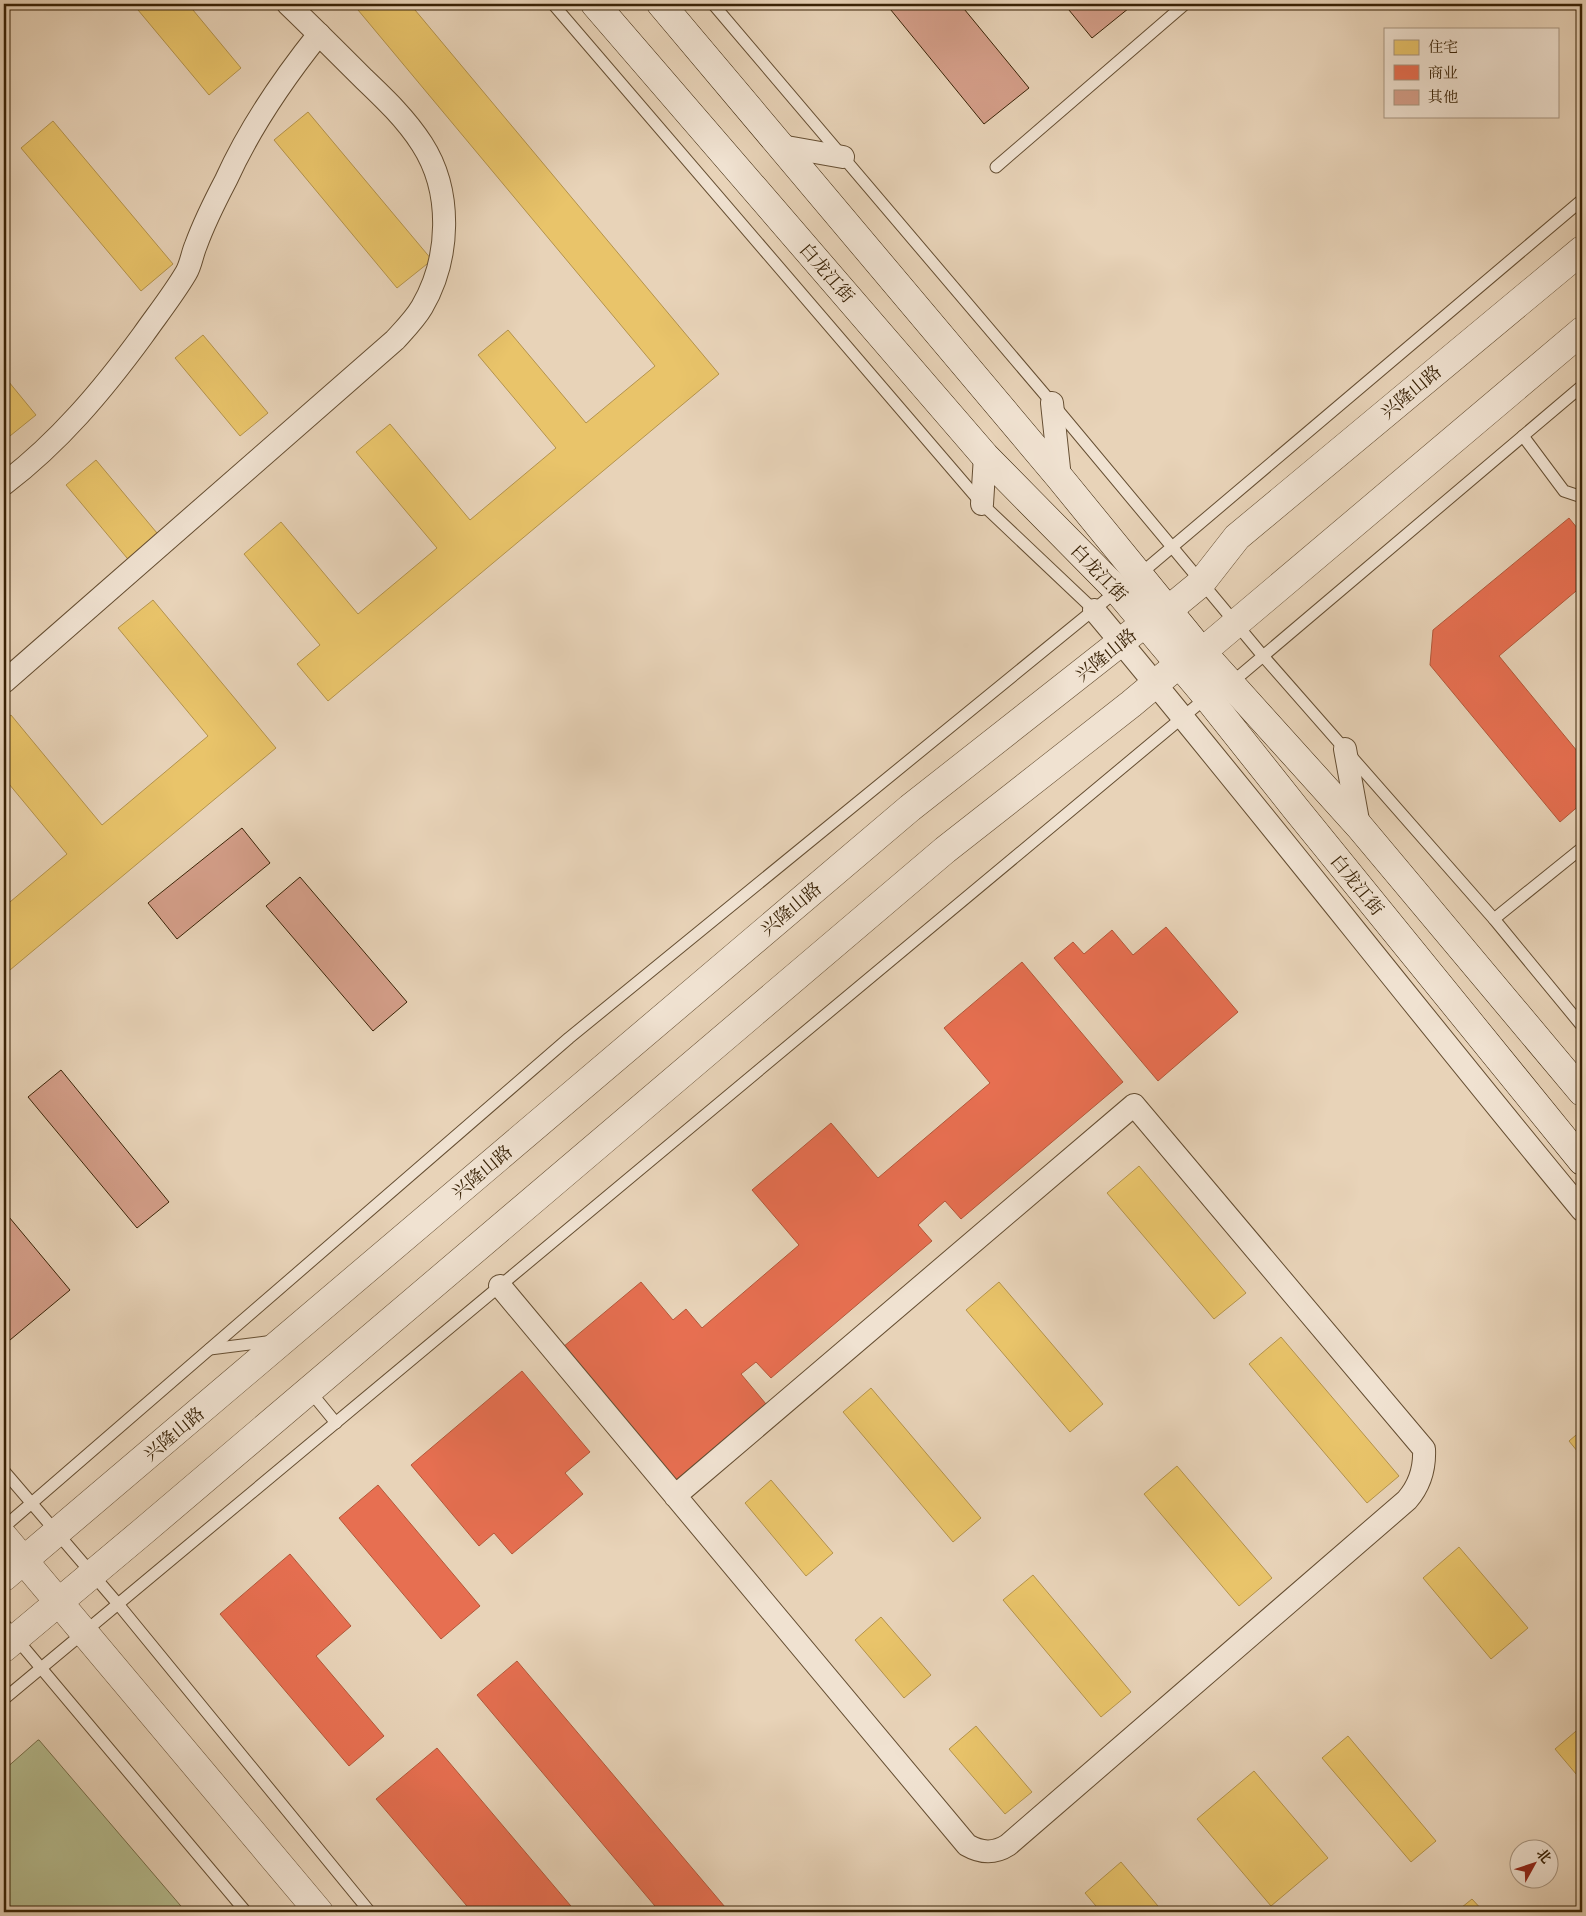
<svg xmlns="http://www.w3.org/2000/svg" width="1586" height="1916" viewBox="0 0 1586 1916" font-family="Vollkorn,'Noto Serif SC',serif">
	<rect width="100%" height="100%" fill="#e8d3b8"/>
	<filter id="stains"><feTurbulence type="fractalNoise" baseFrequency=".004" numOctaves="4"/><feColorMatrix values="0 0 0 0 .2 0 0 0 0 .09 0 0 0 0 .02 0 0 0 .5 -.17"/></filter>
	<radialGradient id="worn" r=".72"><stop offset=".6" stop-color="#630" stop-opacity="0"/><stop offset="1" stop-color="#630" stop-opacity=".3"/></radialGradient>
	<polygon fill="#b5bc8f" stroke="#776f4a" points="38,1740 39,1740 186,1912 4,1912 4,1770"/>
	<g fill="#e9c46a" stroke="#b4934c">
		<polygon points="133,4 188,4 241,68 209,95"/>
		<polygon points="353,4 410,4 719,374 328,701 297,664 320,645 244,554 281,522 358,614 437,548 356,452 390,424 470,520 556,448 478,355 508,330 586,423 655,366"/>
		<polygon points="308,112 432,260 397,288 274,140"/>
		<polygon points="53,121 173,264 141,291 21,148"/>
		<polygon points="203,335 268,413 240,436 175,358"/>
		<polygon points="4,376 36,415 5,440 4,440"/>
		<polygon points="96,460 162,539 132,564 66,485"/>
		<polygon points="153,600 276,748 4,975 4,907 67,854 4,778 4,721 11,715 102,825 208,736 118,628"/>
		<polygon points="1139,1166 1246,1293 1214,1319 1107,1193"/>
		<polygon points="999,1282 1103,1404 1070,1432 966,1310"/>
		<polygon points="1281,1337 1399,1476 1367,1503 1249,1364"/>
		<polygon points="871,1388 981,1518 953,1542 843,1412"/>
		<polygon points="1582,1430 1582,1457 1569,1441"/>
		<polygon points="1177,1466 1272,1578 1239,1606 1144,1494"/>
		<polygon points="771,1480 833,1553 806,1576 745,1503"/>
		<polygon points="1459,1547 1528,1628 1491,1659 1423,1578"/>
		<polygon points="1033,1575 1131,1692 1101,1717 1003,1600"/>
		<polygon points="881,1617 931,1675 904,1698 855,1640"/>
		<polygon points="976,1726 1032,1792 1005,1814 949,1749"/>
		<polygon points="1582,1726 1582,1781 1555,1749"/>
		<polygon points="1348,1736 1436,1841 1411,1862 1322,1758"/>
		<polygon points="1254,1771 1328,1858 1271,1906 1197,1819"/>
		<polygon points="1121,1862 1163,1912 1101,1912 1085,1893"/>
		<polygon points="1472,1899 1484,1912 1456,1912"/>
	</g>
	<g fill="#e76f51" stroke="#b3583a">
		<polygon points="1569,518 1582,534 1582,586 1499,656 1582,757 1582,803 1560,822 1430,665 1433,630"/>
		<polygon points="1166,927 1238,1012 1158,1081 1054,958 1073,942 1084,954 1112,930 1133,955"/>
		<polygon points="1022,962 1123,1082 961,1219 945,1201 918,1225 932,1241 771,1378 756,1362 741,1374 766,1404 676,1480 563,1347 641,1282 673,1320 686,1309 702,1328 799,1245 752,1190 831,1123 878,1178 990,1083 944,1028"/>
		<polygon points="522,1371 590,1452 565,1473 583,1494 512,1554 494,1533 479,1546 411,1465"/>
		<polygon points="378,1485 480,1606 441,1639 339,1518"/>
		<polygon points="290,1554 351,1626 316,1656 384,1736 349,1766 220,1614"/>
		<polygon points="517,1661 725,1907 719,1912 660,1912 477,1695"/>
		<polygon points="437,1748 576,1912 472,1912 376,1799"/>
	</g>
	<g fill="#d59f8a" stroke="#392206">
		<polygon points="886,4 960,4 1029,88 984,124"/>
		<polygon points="1064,4 1134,4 1092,38"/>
		<polygon points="242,828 270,863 177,939 148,903"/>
		<polygon points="300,877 407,1002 373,1031 266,906"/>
		<polygon points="61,1070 169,1202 137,1228 28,1097"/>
		<polygon points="4,1211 70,1290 4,1345"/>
	</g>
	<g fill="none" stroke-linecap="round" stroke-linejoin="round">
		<defs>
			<g id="service">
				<polyline points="553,4 982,504 1094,610"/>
				<polyline points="713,4 1052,403 1263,656 1494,919 1582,1026"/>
				<polyline points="996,167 1185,4"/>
				<polyline points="1523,436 1564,491 1582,497"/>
				<polyline points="1139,575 1582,200"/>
				<polyline points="1230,684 1582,386"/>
				<polyline points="1494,919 1582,848"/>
				<polyline points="210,1349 274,1341"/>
				<polyline points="309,1390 336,1423"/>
				<polyline points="4,1471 118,1604 370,1912"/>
				<polyline points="4,1527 569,1038 1118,590"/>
				<polyline points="4,1624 246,1912"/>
				<polyline points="4,1699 1207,697"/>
			</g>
			<g id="minor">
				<polyline points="781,146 843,157"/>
				<polyline points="1052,403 1060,478"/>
				<path d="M4,484C59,442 102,391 143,335C157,315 173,295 186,273C191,265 192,254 196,245C204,223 215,201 226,180C250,127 283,79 319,34"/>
				<polyline points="982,504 985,456"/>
				<path d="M1094,610C1260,808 1417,1011 1582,1210"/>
				<path d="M4,682L395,340C405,329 415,319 422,307C450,259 453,192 422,144C406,119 385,99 364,79C339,54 314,29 288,4"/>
				<polyline points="1345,749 1359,826"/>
				<path d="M500,1286L967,1845C981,1853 994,1854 1008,1845L1407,1500C1420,1485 1425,1469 1424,1449L1134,1105L675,1496"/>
			</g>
			<g id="tertiary">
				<polyline points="4,1537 319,1912"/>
				<polyline points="4,1577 910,808 1145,623 1167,611 1201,583 1237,537 1582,250"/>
				<polyline points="4,1648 140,1534 945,850 1131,704 1179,664 1202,652 1582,331"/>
			</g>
			<g id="secondary">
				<polyline points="595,4 985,456 1117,590 1207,697 1296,809 1582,1161"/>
				<polyline points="661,4 1060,478 1202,652 1359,826 1582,1092"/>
			</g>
		</defs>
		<use href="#service" stroke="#654e32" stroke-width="13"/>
		<use href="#minor" stroke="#654e32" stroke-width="24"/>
		<use href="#tertiary" stroke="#654e32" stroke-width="29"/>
		<use href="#secondary" stroke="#392206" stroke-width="29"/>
		<use href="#service" stroke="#f0e2d1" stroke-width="11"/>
		<use href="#minor" stroke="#f0e2d1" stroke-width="22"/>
		<use href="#tertiary" stroke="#f0e2d1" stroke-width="28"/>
		<use href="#secondary" stroke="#f0e2d1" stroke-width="28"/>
	</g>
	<g text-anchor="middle" stroke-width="5" stroke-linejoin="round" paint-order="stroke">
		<g font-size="18" fill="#392206" stroke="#f0e2d1">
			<text transform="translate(827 273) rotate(49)" y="6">白龙江街</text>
			<text transform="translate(1411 392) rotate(-40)" y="6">兴隆山路</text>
			<text transform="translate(1099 573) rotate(46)" y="6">白龙江街</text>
			<text transform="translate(1106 655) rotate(-39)" y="6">兴隆山路</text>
			<text transform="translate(1357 885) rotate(51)" y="6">白龙江街</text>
			<text transform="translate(791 909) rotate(-40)" y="6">兴隆山路</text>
			<text transform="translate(482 1172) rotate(-40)" y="6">兴隆山路</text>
			<text transform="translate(174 1434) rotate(-40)" y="6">兴隆山路</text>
		</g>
	</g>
	<rect width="1586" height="1916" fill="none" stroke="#e8d3b8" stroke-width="20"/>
	<rect x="5" y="5" width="1576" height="1906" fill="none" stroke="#392206" stroke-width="2.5"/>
	<rect x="10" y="10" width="1566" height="1896" fill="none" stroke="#392206"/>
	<rect x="1384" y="28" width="175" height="90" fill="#f0e2d1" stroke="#a79580"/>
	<rect x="1394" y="40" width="25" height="15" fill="#e9c46a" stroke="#a79580"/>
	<text x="1428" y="52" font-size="15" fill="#392206">住宅</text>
	<rect x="1394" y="65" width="25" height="15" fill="#e76f51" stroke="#a79580"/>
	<text x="1428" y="78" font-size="15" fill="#392206">商业</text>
	<rect x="1394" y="90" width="25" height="15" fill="#d59f8a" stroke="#a79580"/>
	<text x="1428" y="102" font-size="15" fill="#392206">其他</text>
	<g transform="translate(1534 1864) rotate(50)"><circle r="24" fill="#f0e2d1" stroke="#a79580"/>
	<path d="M0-4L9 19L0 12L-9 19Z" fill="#8f2418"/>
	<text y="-8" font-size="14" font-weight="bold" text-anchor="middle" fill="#392206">北</text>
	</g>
	<rect width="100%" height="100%" filter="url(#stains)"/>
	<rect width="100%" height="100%" fill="url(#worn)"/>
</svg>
